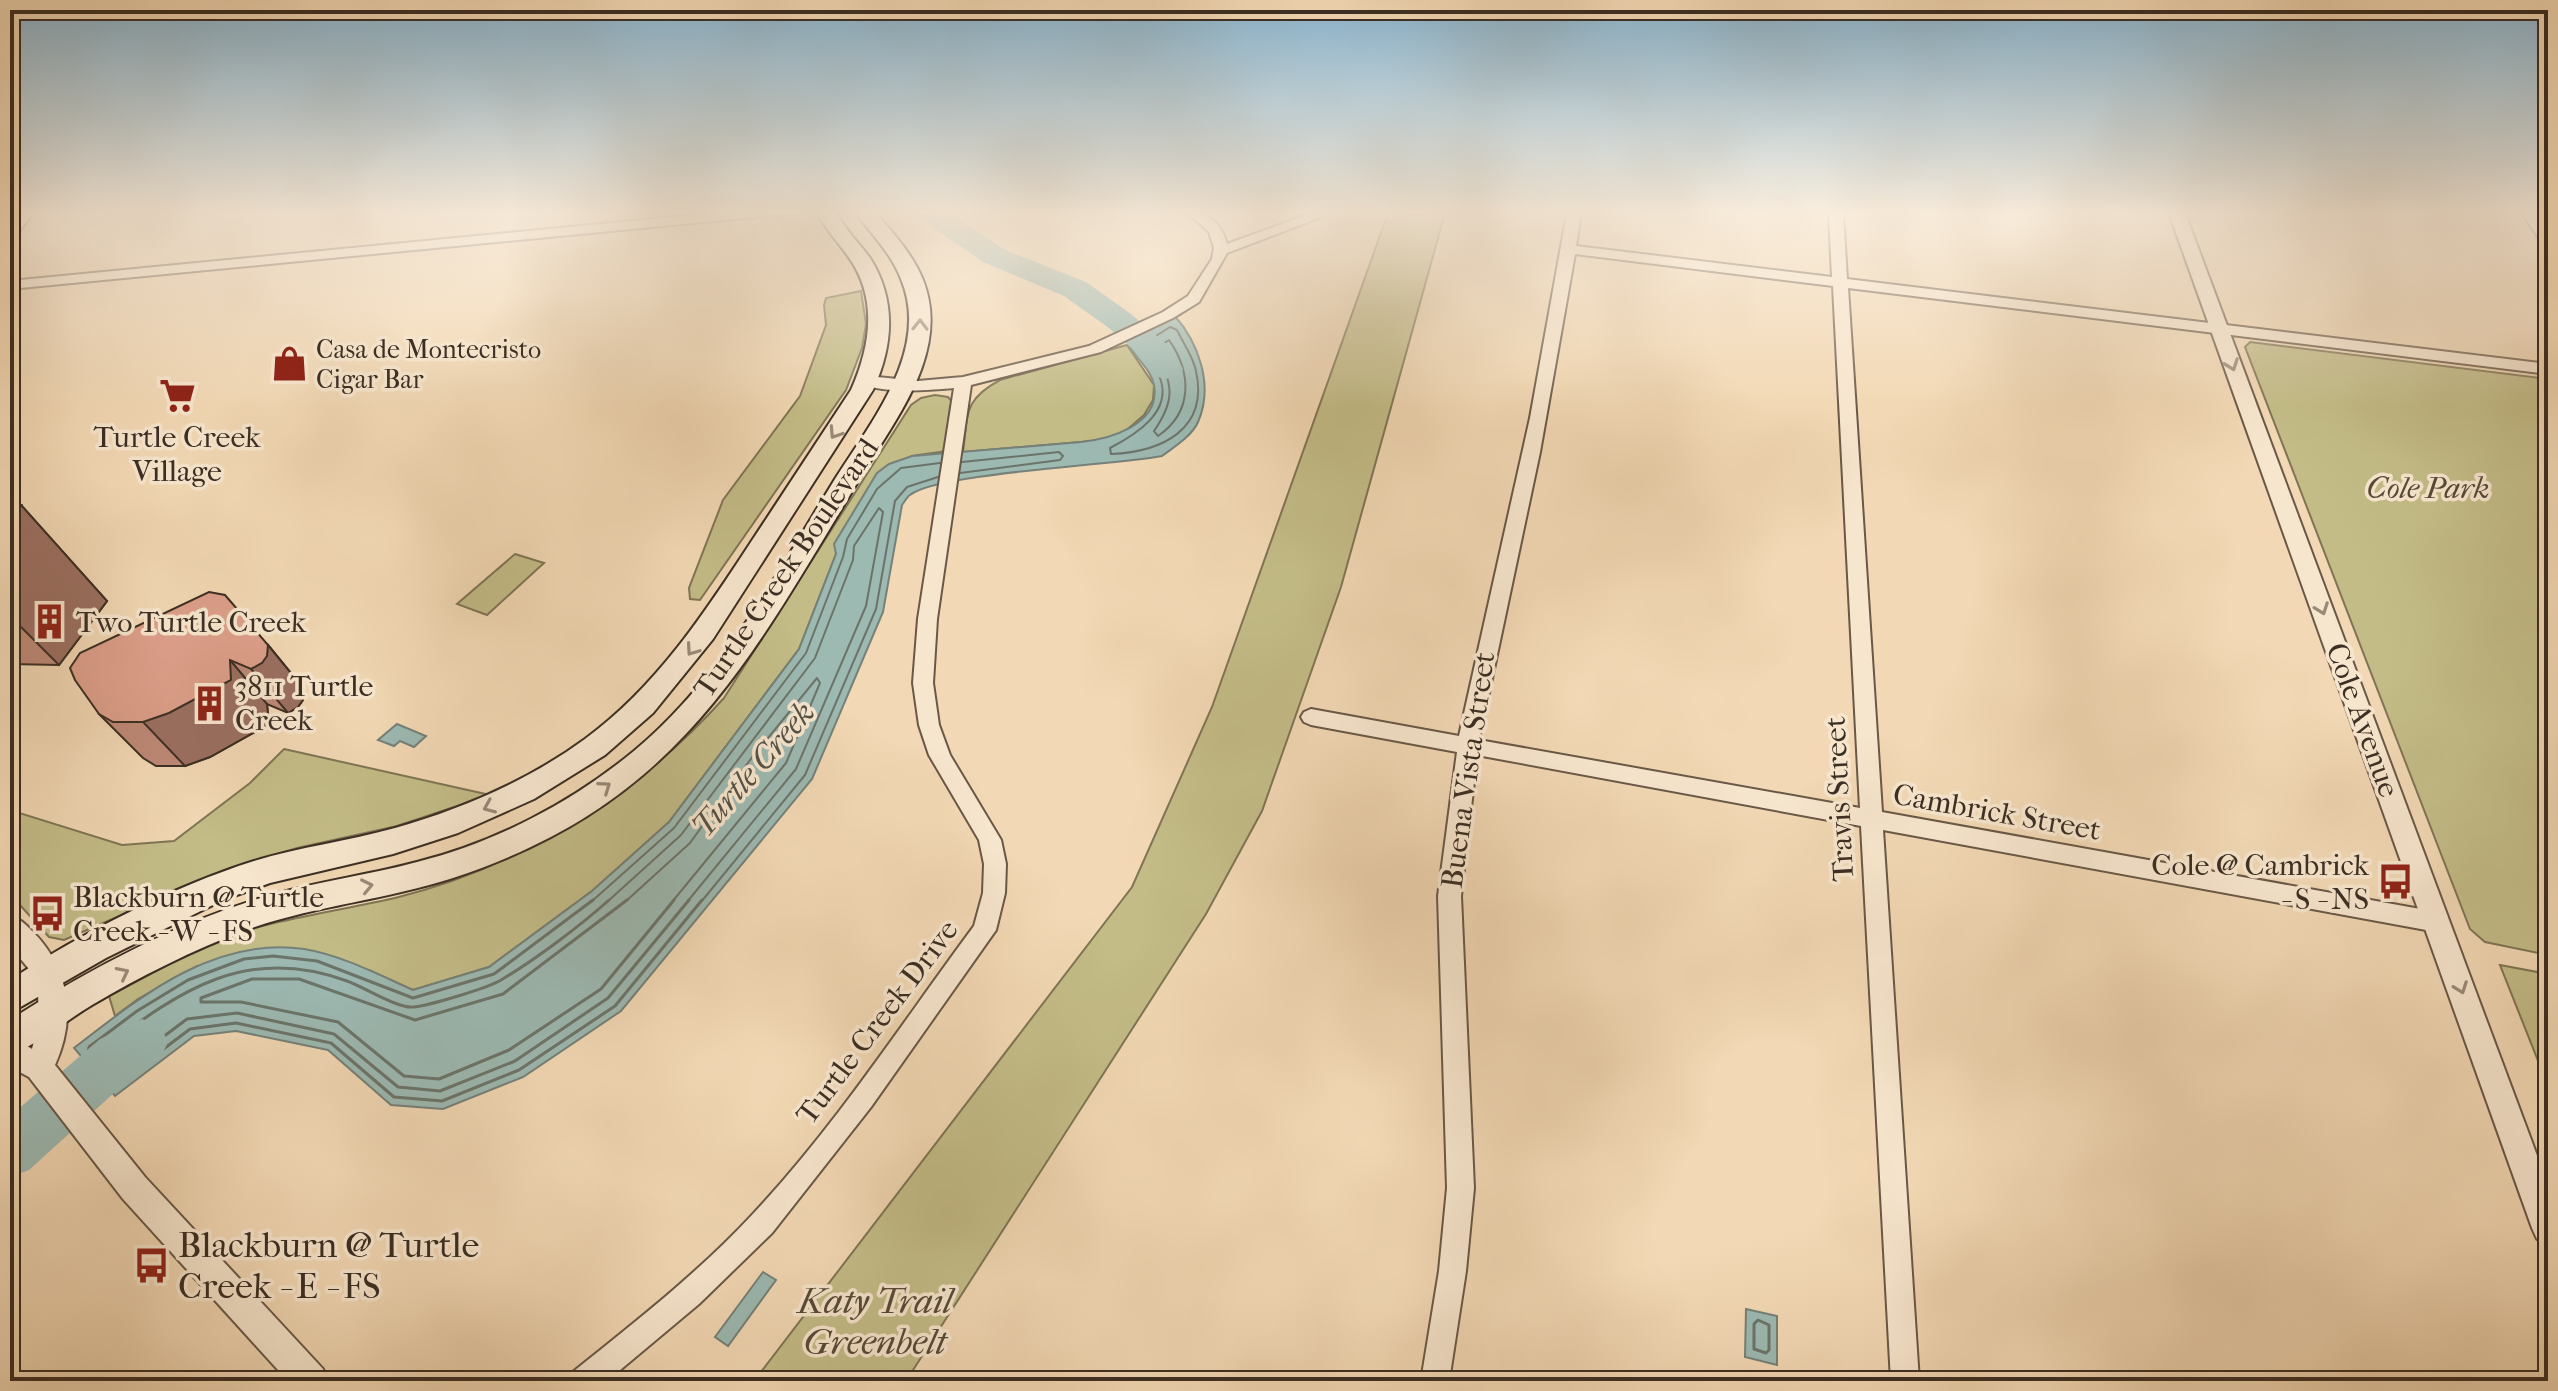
<svg xmlns="http://www.w3.org/2000/svg" width="2558" height="1391" viewBox="0 0 2558 1391" font-family="'IM FELL French Canon',serif">
	<rect width="100%" height="100%" fill="#f2d8b4"/>
	<filter id="stains"><feTurbulence type="fractalNoise" baseFrequency=".0025" numOctaves="4"/><feColorMatrix values="0 0 0 0 .2 0 0 0 0 .09 0 0 0 0 .02 0 0 0 .5 -.17"/></filter>
	<radialGradient id="worn" r=".72"><stop offset=".6" stop-color="#630" stop-opacity="0"/><stop offset="1" stop-color="#630" stop-opacity=".3"/></radialGradient>
	<g fill="#c3bc87" stroke="#7f7555" stroke-width="2">
		<polygon points="1388,213 1445,213 1341,587 1262,811 1206,914 906,1381 754,1381 1132,887 1212,707"/>
		<polygon points="861,291 866,324 862,348 846,390 700,600 690,599 689,588 723,500 800,396 826,325 824,305 826,298"/>
		<polygon points="2250,342 2548,379 2548,919 2539,918 2548,939 2548,955 2485,942 2470,929 2245,347"/>
		<path d="M1127,345L1154,385L1153,400L1144,415L1122,434L1109,439L1081,442L963,452C968,414 963,400 1000,380Z"/>
		<path d="M935,395L948,397L954,404L947,451L912,456L836,554L799,649L669,822L592,891L489,967L413,990L369,970L197,966L138,999L115,1016L109,996C143,979 177,958 212,943C270,919 334,912 395,898C521,867 638,794 724,698L911,405L921,398Z"/>
		<polygon points="515,554 544,563 487,615 457,604"/>
		<polygon points="284,749 490,795 397,826 297,848 230,868 64,940 49,937 10,894 10,810 122,845 174,841 250,783"/>
		<polygon points="2500,965 2548,974 2548,1086"/>
	</g>
	<g fill="#9cb9b2" stroke="#758179" stroke-width="2">
		<path d="M1174,315C1199,343 1214,386 1198,422C1192,436 1174,447 1162,456C1116,465 936,473 910,495C907,497 905,501 902,505L883,612L812,779L621,1011L523,1077L443,1109L391,1105L328,1050L236,1031L194,1036L115,1096L74,1048C140,997 214,936 304,949C341,955 379,975 413,990L489,967L592,891L669,822L799,649L836,554L834,544L877,473L889,464L912,456L1081,442C1109,439 1161,425 1154,385C1151,368 1133,357 1128,342Z"/>
		<polygon points="397,724 426,736 414,747 400,741 394,746 378,740"/>
		<polygon points="763,1272 776,1280 728,1346 715,1337"/>
		<polygon points="1746,1309 1777,1316 1777,1365 1745,1357"/>
	</g>
	<g fill="none" stroke-linecap="round" stroke-linejoin="round">
		<g stroke="#6c746a" stroke-width="2">
			<path d="M1170,327L1177,330C1183,343 1193,356 1196,371C1209,430 1161,452 1111,454L1110,448C1135,435 1173,412 1160,378C1156,366 1146,357 1140,346Z"/>
			<path d="M1169,340C1192,373 1193,412 1158,436L1154,431C1177,398 1172,384 1155,349Z"/>
			<polyline points="960,473 1060,460 1063,456 1059,452 962,462"/>
			<polyline points="591,902 674,828 806,653 843,557 847,539 877,489 901,468 940,463"/>
			<polyline points="607,902 681,835 815,658 853,560 854,546 879,508 883,512 866,606 796,769 687,902"/>
			<polyline points="625,902 690,843 750,760 817,678 820,683 786,763 672,902"/>
			<polyline points="701,902 805,775 876,609 895,501 907,487 938,477"/>
		</g>
		<g stroke="#6c746a" stroke-width="3">
			<polyline points="593,900 494,974 413,998 317,961 273,956 244,959 188,980 137,1011 89,1047 88,1052 117,1084 190,1029 236,1023 331,1043 394,1097 442,1101 519,1070 615,1006 702,900"/>
			<path d="M609,900C580,926 535,960 501,980C488,988 431,1005 414,1007C398,1009 364,987 347,981C247,944 180,990 103,1049L102,1054L119,1070L187,1019L237,1013L334,1034L398,1087L440,1091L515,1061L608,998L689,900"/>
			<polyline points="627,900 503,994 415,1020 299,979 252,979 201,998 201,1002 241,1002 338,1022 404,1076 439,1079 509,1050 601,989 674,900"/>
			<polygon points="1758,1320 1769,1325 1769,1350 1766,1353 1754,1349 1754,1324"/>
		</g>
		<g fill="#9cb9b2" fill-rule="evenodd">
			<polygon points="916,213 950,213 1005,250 1086,282 1131,314 1171,348 1183,369 1178,376 1166,379 1154,376 1145,360 1109,328 1064,296 983,262 921,219"/>
			<polygon points="142,1019 160,1025 168,1042 160,1059 136,1073 29,1170 10,1177 10,1116 100,1039"/>
		</g>
		<defs>
			<g id="minor">
				<polygon points="714,213 763,213 756,217 10,289 10,281"/>
				<path d="M1188,213C1209,212 1221,223 1227,244L1312,213H1332L1227,253L1199,302L1173,318L1101,352L971,385L937,619L933,683L939,725L950,755L1001,840L1006,864L1005,893L996,930L871,1107L772,1233L699,1304L607,1381H570L574,1371C635,1322 698,1273 752,1215C835,1127 902,1023 974,926L983,893L984,864L979,840L929,755L919,725L913,683L918,619L954,388C932,390 875,395 859,381L867,376L918,381L963,377L1089,346L1163,312L1188,296L1212,259L1214,248L1209,232Z"/>
				<path d="M1567,213H1581L1576,246L1832,277L1829,213H1843L1847,279L2548,364V374L1848,288L1882,812L2437,912L2445,915L2448,922L2445,929L2437,932L1883,830L1919,1381H1891L1861,826L1477,755L1461,896L1474,1188L1466,1271L1449,1381H1421L1439,1271L1447,1188L1438,896L1457,752L1311,725L1304,722L1301,717L1304,712L1311,709L1459,736L1530,418ZM1575,254L1833,286L1860,808L1479,740L1540,452Z"/>
			</g>
			<g id="tertiary">
				<polygon points="2169,213 2185,213 2548,1185 2548,1244 2537,1239 2532,1228"/>
				<polygon points="2522,213 2538,213 2548,227 2548,244 2542,243"/>
				<path d="M10,915C21,919 27,926 35,934C70,971 76,1019 55,1065L145,1177L323,1369L328,1381H288L123,1199L29,1077L10,1067V1035L32,1049L39,1019L38,994L33,974L10,946Z"/>
			</g>
			<g id="secondary">
				<polygon points="13,213 33,213 17,234 10,236 10,217"/>
				<path d="M817,213H837C845,230 859,243 870,258C897,301 893,346 873,390L713,639L653,713L605,755L534,799L458,833L393,854L270,883L223,900L106,958L10,1013V980C82,933 172,887 254,861C300,847 348,841 395,828C462,809 529,780 585,739C656,687 704,614 751,542C785,491 818,440 851,390C870,347 878,300 850,259C839,243 826,230 817,213Z"/>
				<path d="M856,213H876C894,234 913,255 923,280C951,351 896,418 862,475C747,665 678,804 453,878C385,900 313,906 246,930C193,950 141,976 92,1005C65,1021 39,1044 10,1055V1020C88,970 172,925 261,898C312,882 365,876 417,862C496,842 571,803 634,751C721,679 777,573 835,479C871,422 931,350 901,279C891,253 872,235 856,213Z"/>
			</g>
		</defs>
		<use href="#minor" stroke="#695847" stroke-width="4"/>
		<use href="#tertiary" stroke="#695847" stroke-width="4"/>
		<use href="#secondary" stroke="#3b2e23" stroke-width="4"/>
		<use href="#minor" fill="#f7e6ce" fill-rule="evenodd"/>
		<use href="#tertiary" fill="#f7e6ce" fill-rule="evenodd"/>
		<use href="#secondary" fill="#f7e6ce" fill-rule="evenodd"/>
	</g>
	<g fill="#be8977" stroke="#3b2e23" stroke-width="2">
		<polygon points="10,505 21,505 107,601 59,665 10,664"/>
		<polygon points="268,645 304,689 303,700 298,707 288,713 267,704 269,724 210,757 185,766 156,766 143,758 99,714"/>
	</g>
	<g fill="#9b6f61" stroke="#3b2e23" stroke-width="2">
		<polygon points="21,505 107,601 59,665 10,616 10,518"/>
		<polygon points="268,645 304,689 303,700 298,707 288,713 251,669"/>
		<polygon points="230,660 267,704 269,724 210,757 185,766 143,722"/>
	</g>
	<g fill="#dd9f8a" stroke="#3b2e23" stroke-width="2">
		<polygon points="10,505 21,505 10,518"/>
		<polygon points="209,592 225,595 268,645 267,656 262,663 251,669 230,660 231,680 169,713 143,722 113,722 99,714 75,680 70,668 80,653"/>
	</g>
	<defs><path id="oneway-chevron" d="M-2-3.5L2.5 0L-2 3.5" fill="none" stroke-width="1.6" stroke-linecap="round" stroke-linejoin="round" transform="scale(2)"/></defs>
	<g stroke="#998a78">
		<use href="#oneway-chevron" transform="translate(920 325) rotate(-89)"/>
		<use href="#oneway-chevron" transform="translate(2232 365) rotate(70)"/>
		<use href="#oneway-chevron" transform="translate(835 433) rotate(123)"/>
		<use href="#oneway-chevron" transform="translate(2322 609) rotate(70)"/>
		<use href="#oneway-chevron" transform="translate(692 650) rotate(125)"/>
		<use href="#oneway-chevron" transform="translate(605 787) rotate(-35)"/>
		<use href="#oneway-chevron" transform="translate(489 807) rotate(157)"/>
		<use href="#oneway-chevron" transform="translate(367 886) rotate(-12)"/>
		<use href="#oneway-chevron" transform="translate(123 973) rotate(-27)"/>
		<use href="#oneway-chevron" transform="translate(2461 988) rotate(70)"/>
	</g>
	<linearGradient id="sky" x2="0" y2="1"><stop stop-color="#89b6d2"/><stop offset="0.52" stop-color="#f9eddd"/><stop offset="1" stop-color="#f9eddd" stop-opacity="0"/></linearGradient>
	<rect width="2558" height="408" fill="url(#sky)"/>
	<defs>
		<symbol id="shop-bare" viewBox="-9 -9 18 18"><path d="M-5-2.5h2.3a2.7 3.5 0 0 1 5.4 0H5L5.5 6h-11ZM-1.5-2.5h3a1.5 2.3 0 0 0-3 0Z" fill="#8f2418" stroke="#f7e6ce" stroke-width="2.5" paint-order="stroke"/></symbol>
		<symbol id="supermarket-bare" viewBox="-9 -9 18 18"><path d="M-6-5.5h2.5l.6 2H6L4.5 2H-2.5L-4.4-4H-6ZM-1.5 3.2a1.3 1.3 0 1 0 .1 0ZM3 3.2a1.3 1.3 0 1 0 .1 0Z" fill="#8f2418" stroke="#f7e6ce" stroke-width="2.5" paint-order="stroke"/></symbol>
		<symbol id="building-bare" viewBox="-9 -9 18 18"><path d="M-4-6H4V6H1V3H-1V6H-4ZM-2.5-4.3h1.7v1.8h-1.7ZM.8-4.3h1.7v1.8H.8ZM-2.5-1h1.7V.8h-1.7ZM.8-1h1.7V.8H.8Z" fill="#8f2418" stroke="#f7e6ce" stroke-width="2.5" paint-order="stroke"/></symbol>
		<symbol id="bus-bare" viewBox="-9 -9 18 18"><path d="M-5-6H5V4H4V6H2V4H-2V6H-4V4H-5ZM-3.5-4V0h7V-4ZM-3.5 1.2v1.5H-2V1.2ZM2 1.2v1.5H3.5V1.2Z" fill="#8f2418" stroke="#f7e6ce" stroke-width="2.5" paint-order="stroke"/></symbol>
	</defs>
	<g fill-rule="evenodd">
		<use href="#shop-bare" x="264" y="338" width="51" height="51"/>
		<use href="#supermarket-bare" x="152" y="370" width="51" height="51"/>
		<use href="#building-bare" x="24" y="596" width="51" height="51"/>
		<use href="#building-bare" x="184" y="678" width="51" height="51"/>
		<use href="#bus-bare" x="2370" y="856" width="51" height="51"/>
		<use href="#bus-bare" x="22" y="888" width="51" height="51"/>
		<use href="#bus-bare" x="126" y="1240" width="51" height="51"/>
	</g>
	<g text-anchor="middle" stroke-width="7" stroke-linejoin="round" paint-order="stroke">
		<g font-size="26" fill="#3b2e23" stroke="#f7e6ce" text-anchor="start">
			<text x="316" y="358">Casa de Montecristo<tspan x="316" dy="30">Cigar Bar</tspan></text>
		</g>
		<g font-size="30" fill="#3b2e23" stroke="#f7e6ce" text-anchor="start">
			<text x="177" y="447" text-anchor="middle">Turtle Creek<tspan x="177" dy="34">Village</tspan></text>
			<text x="76" y="632">Two Turtle Creek</text>
			<text x="235" y="696">3811 Turtle<tspan x="235" dy="34">Creek</tspan></text>
			<text x="2369" y="875" text-anchor="end">Cole @ Cambrick<tspan x="2369" dy="34">- S - NS</tspan></text>
			<text x="73" y="907">Blackburn @ Turtle<tspan x="73" dy="34">Creek - W - FS</tspan></text>
		</g>
		<g font-size="30" font-style="italic" fill="#564a37" stroke="#f7e6ce">
			<text x="2428" y="498">Cole Park</text>
		</g>
		<g font-size="30" fill="#3b2e23" stroke="#f7e6ce">
			<text transform="translate(786 568) rotate(-56)" y="10">Turtle Creek Boulevard</text>
			<text transform="translate(2363 720) rotate(70)" y="10">Cole Avenue</text>
			<text transform="translate(1468 770) rotate(-82)" y="10">Buena Vista Street</text>
			<text transform="translate(1839 799) rotate(-93)" y="10">Travis Street</text>
			<text transform="translate(1997 812) rotate(10)" y="10">Cambrick Street</text>
			<text transform="translate(877 1022) rotate(-53)" y="10">Turtle Creek Drive</text>
		</g>
		<g font-size="32" font-style="italic" fill="#535147" stroke="#f7e6ce">
			<text transform="translate(753 769) rotate(-49)" y="11">Turtle Creek</text>
		</g>
		<g font-size="36" fill="#3b2e23" stroke="#f7e6ce" text-anchor="start">
			<text x="178" y="1257">Blackburn @ Turtle<tspan x="178" dy="41">Creek - E - FS</tspan></text>
		</g>
		<g font-size="36" font-style="italic" fill="#564a37" stroke="#f7e6ce">
			<text x="875" y="1313">Katy Trail<tspan x="875" dy="41">Greenbelt</tspan></text>
		</g>
	</g>
	<rect width="2558" height="1391" fill="none" stroke="#f2d8b4" stroke-width="40"/>
	<rect x="12" y="12" width="2534" height="1367" fill="none" stroke="#3b2e23" stroke-width="4"/>
	<rect x="20" y="20" width="2518" height="1351" fill="none" stroke="#3b2e23" stroke-width="2"/>
	<rect width="100%" height="100%" filter="url(#stains)"/>
	<rect width="100%" height="100%" fill="url(#worn)"/>
</svg>
